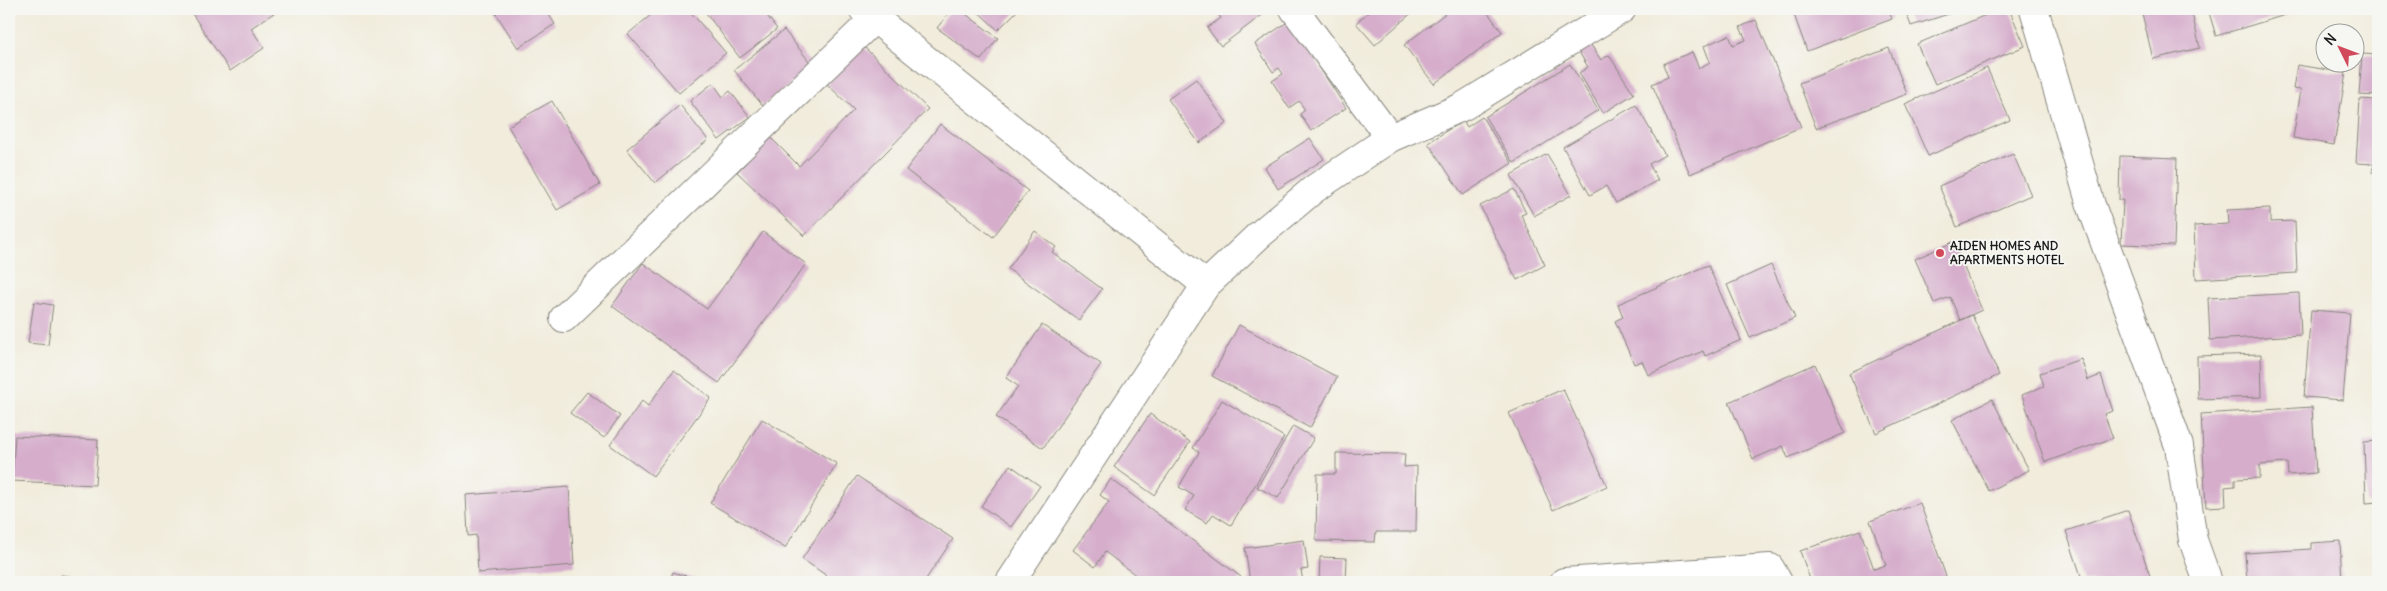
<svg xmlns="http://www.w3.org/2000/svg" width="2387" height="591" viewBox="0 0 2387 591" font-family="Delius,sans-serif">
	<rect width="100%" height="100%" fill="#f6f6f2"/>
	<filter id="ink" filterUnits="userSpaceOnUse"><feTurbulence type="fractalNoise" baseFrequency=".02" numOctaves="2"/><feDisplacementMap in="SourceGraphic" scale="10" xChannelSelector="R" yChannelSelector="G"/><feConvolveMatrix kernelMatrix="1 2 1 2 8 2 1 2 1" color-interpolation-filters="sRGB"/></filter>
	<filter id="wash" filterUnits="userSpaceOnUse"><feTurbulence type="fractalNoise" baseFrequency=".0096" numOctaves="4" result="noise"/><feDisplacementMap in="SourceGraphic" scale="20" xChannelSelector="R" yChannelSelector="G"/><feGaussianBlur stdDeviation="1.12" result="paint"/><feColorMatrix in="noise" values="0 0 0 0 0 0 0 0 0 0 0 0 0 0 0 0 0 1.4 0 .05"/><feComposite in="paint" operator="in"/></filter>
	<g filter="url(#wash)">
		<rect width="100%" height="100%" fill="#f1ecdb"/>
		<g id="blocks">
			<g fill="#d6aecc">
				<polygon points="189,9 280,9 251,28 264,48 230,71"/>
				<polygon points="493,9 545,9 555,24 518,48"/>
				<polygon points="658,9 688,9 726,53 679,93 628,34"/>
				<polygon points="703,9 762,9 777,29 740,58"/>
				<polygon points="952,9 959,9 998,38 981,60 937,28"/>
				<polygon points="975,9 1015,9 1017,11 998,30"/>
				<polygon points="1214,9 1270,9 1221,46 1207,28 1221,18"/>
				<polygon points="1372,9 1416,9 1375,45 1356,23"/>
				<polygon points="1451,9 1485,9 1502,32 1434,84 1404,45"/>
				<polygon points="1792,9 1888,9 1892,19 1807,51"/>
				<polygon points="1905,9 1964,9 1911,26"/>
				<polygon points="2000,9 2009,9 2025,46 1935,84 1917,44"/>
				<polygon points="2141,9 2191,9 2200,48 2153,59"/>
				<polygon points="2208,9 2305,9 2216,36"/>
				<polygon points="1756,20 1801,127 1690,174 1652,84 1668,77 1663,64 1692,52 1699,68 1710,62 1704,46 1729,35 1733,45 1746,40 1740,27"/>
				<polygon points="1289,21 1346,108 1311,131 1300,114 1305,110 1299,101 1289,108 1272,81 1283,74 1279,68 1273,72 1255,44"/>
				<polygon points="784,30 813,66 763,106 734,70"/>
				<polygon points="1589,42 1601,60 1609,55 1634,94 1603,113 1579,73 1588,67 1577,49"/>
				<polygon points="864,47 928,109 804,236 737,172 747,162 740,156 764,131 799,166 854,110 827,84"/>
				<polygon points="1889,48 1907,94 1816,128 1799,83"/>
				<polygon points="2362,54 2378,55 2378,96 2359,95"/>
				<polygon points="1570,64 1598,110 1514,163 1485,117"/>
				<polygon points="2297,65 2346,73 2334,145 2293,138 2301,90 2293,89"/>
				<polygon points="1987,68 2010,120 1928,156 1905,104"/>
				<polygon points="1196,79 1227,123 1199,143 1168,99"/>
				<polygon points="713,83 723,97 730,91 750,117 719,140 690,101"/>
				<polygon points="2360,99 2378,100 2378,173 2373,173 2374,164 2356,163"/>
				<polygon points="552,101 600,185 557,210 508,126"/>
				<polygon points="680,105 708,140 655,183 627,149"/>
				<polygon points="1636,105 1665,155 1649,164 1658,180 1616,203 1606,186 1590,195 1563,147"/>
				<polygon points="1482,117 1512,163 1463,195 1428,143 1463,120 1467,127"/>
				<polygon points="940,124 1028,191 993,237 906,170"/>
				<polygon points="1310,138 1324,159 1278,189 1265,167"/>
				<polygon points="1547,154 1571,195 1534,216 1511,175"/>
				<polygon points="2013,154 2031,195 1957,227 1939,186"/>
				<polygon points="2120,156 2177,158 2174,246 2121,244 2123,200 2119,200"/>
				<polygon points="1514,189 1526,213 1521,215 1545,265 1517,280 1480,206"/>
				<polygon points="2270,208 2270,222 2295,221 2297,273 2196,279 2194,226 2228,224 2227,210"/>
				<polygon points="1035,231 1056,247 1052,252 1102,289 1079,320 1008,269"/>
				<polygon points="763,232 806,264 719,383 612,306 643,263 707,309"/>
				<polygon points="1953,242 1982,310 1960,320 1950,297 1934,303 1915,259"/>
				<polygon points="1708,265 1741,340 1705,356 1703,351 1648,375 1642,361 1634,364 1615,321 1623,317 1618,304"/>
				<polygon points="1771,265 1795,318 1750,338 1727,285"/>
				<polygon points="2299,293 2301,335 2210,340 2208,298"/>
				<polygon points="34,302 53,305 48,345 28,343"/>
				<polygon points="2311,310 2350,313 2343,400 2304,397"/>
				<polygon points="1972,315 1999,375 1876,433 1849,373"/>
				<polygon points="1042,325 1101,364 1043,448 996,417 1018,386 1006,378"/>
				<polygon points="1239,325 1337,377 1310,428 1212,376"/>
				<polygon points="2261,354 2262,397 2198,399 2197,356"/>
				<polygon points="2081,359 2088,380 2101,375 2113,411 2104,414 2113,438 2045,462 2022,395 2044,386 2040,373"/>
				<polygon points="1815,364 1845,433 1788,458 1783,446 1753,459 1729,402"/>
				<polygon points="674,370 711,398 653,476 610,445 642,401 648,406"/>
				<polygon points="1563,389 1607,486 1553,510 1509,413"/>
				<polygon points="587,392 620,416 604,438 570,413"/>
				<polygon points="1992,399 2029,470 1989,491 1952,420"/>
				<polygon points="1222,400 1284,437 1231,525 1213,514 1207,523 1185,510 1194,496 1179,487 1199,452 1193,448"/>
				<polygon points="2312,407 2316,473 2288,475 2287,463 2260,465 2260,478 2235,479 2235,486 2225,487 2226,506 2206,507 2201,414"/>
				<polygon points="1150,414 1190,442 1154,495 1114,467"/>
				<polygon points="762,419 837,464 785,548 710,503"/>
				<polygon points="1293,426 1314,438 1278,498 1257,487"/>
				<polygon points="15,436 98,440 95,485 12,481"/>
				<polygon points="2378,441 2378,502 2366,503 2364,442"/>
				<polygon points="1336,453 1405,454 1404,467 1417,466 1416,532 1376,532 1375,542 1316,541 1317,474 1336,474"/>
				<polygon points="1010,465 1040,486 1011,527 981,506"/>
				<polygon points="857,476 953,539 924,582 836,582 802,559"/>
				<polygon points="1111,479 1241,577 1237,582 1145,582 1105,552 1095,567 1073,550 1109,502 1100,495"/>
				<polygon points="569,487 574,565 478,573 476,535 468,536 466,495"/>
				<polygon points="1920,503 1948,582 1811,582 1800,551 1860,530 1874,569 1886,565 1870,521"/>
				<polygon points="2128,510 2152,582 2083,582 2066,531"/>
				<polygon points="1304,540 1308,569 1301,570 1303,582 1250,582 1245,548"/>
				<polygon points="2340,541 2342,582 2247,582 2245,553 2311,549 2311,543"/>
				<polygon points="1320,557 1347,558 1346,582 1319,582"/>
				<polygon points="673,572 705,582 669,582"/>
				<polygon points="61,575 106,581 106,582 60,582"/>
			</g>
		</g>
	</g>
	<g filter="url(#ink)">
		<use href="#blocks" fill-opacity="0" stroke="#86847c" stroke-width="1"/>
		<g fill="none" stroke-linecap="round" stroke-linejoin="round">
			<defs>
				<g id="minor">
					<polyline points="863,9 1206,285"/>
					<polyline points="1294,9 1390,138"/>
					<polyline points="2034,9 2091,205 2179,446 2193,540 2208,582"/>
					<polyline points="564,318 874,19"/>
					<polyline points="1010,582 1206,285 1258,236 1314,189 1390,138 1462,107 1622,9"/>
					<polyline points="1564,582 1770,568 1778,582"/>
				</g>
			</defs>
			<use href="#minor" stroke="#86847c" stroke-width="30"/>
			<use href="#minor" stroke="#fff" stroke-width="28"/>
		</g>
	</g>
	<circle fill="#d1495b" stroke="#f6f6f2" stroke-width="2" cx="1940" cy="253" r="5"/>
	<g text-anchor="middle" stroke-width="4" stroke-linejoin="round" paint-order="stroke">
		<g font-size="12" font-weight="bold" fill="#1c1c1c" stroke="#f6f6f2" text-anchor="start">
			<text x="1950" y="250">AIDEN HOMES AND<tspan x="1950" dy="14">APARTMENTS HOTEL</tspan></text>
		</g>
	</g>
	<rect width="2387" height="591" fill="none" stroke="#f6f6f2" stroke-width="30"/>
	<g transform="translate(2340 48) rotate(312)"><circle r="24" fill="#f6f6f2" stroke="#9f9f9c"/>
	<path d="M0-4L9 19L0 12L-9 19Z" fill="#d1495b"/>
	<text y="-8" font-size="14" font-weight="bold" text-anchor="middle" fill="#1c1c1c">N</text>
	</g>
</svg>
